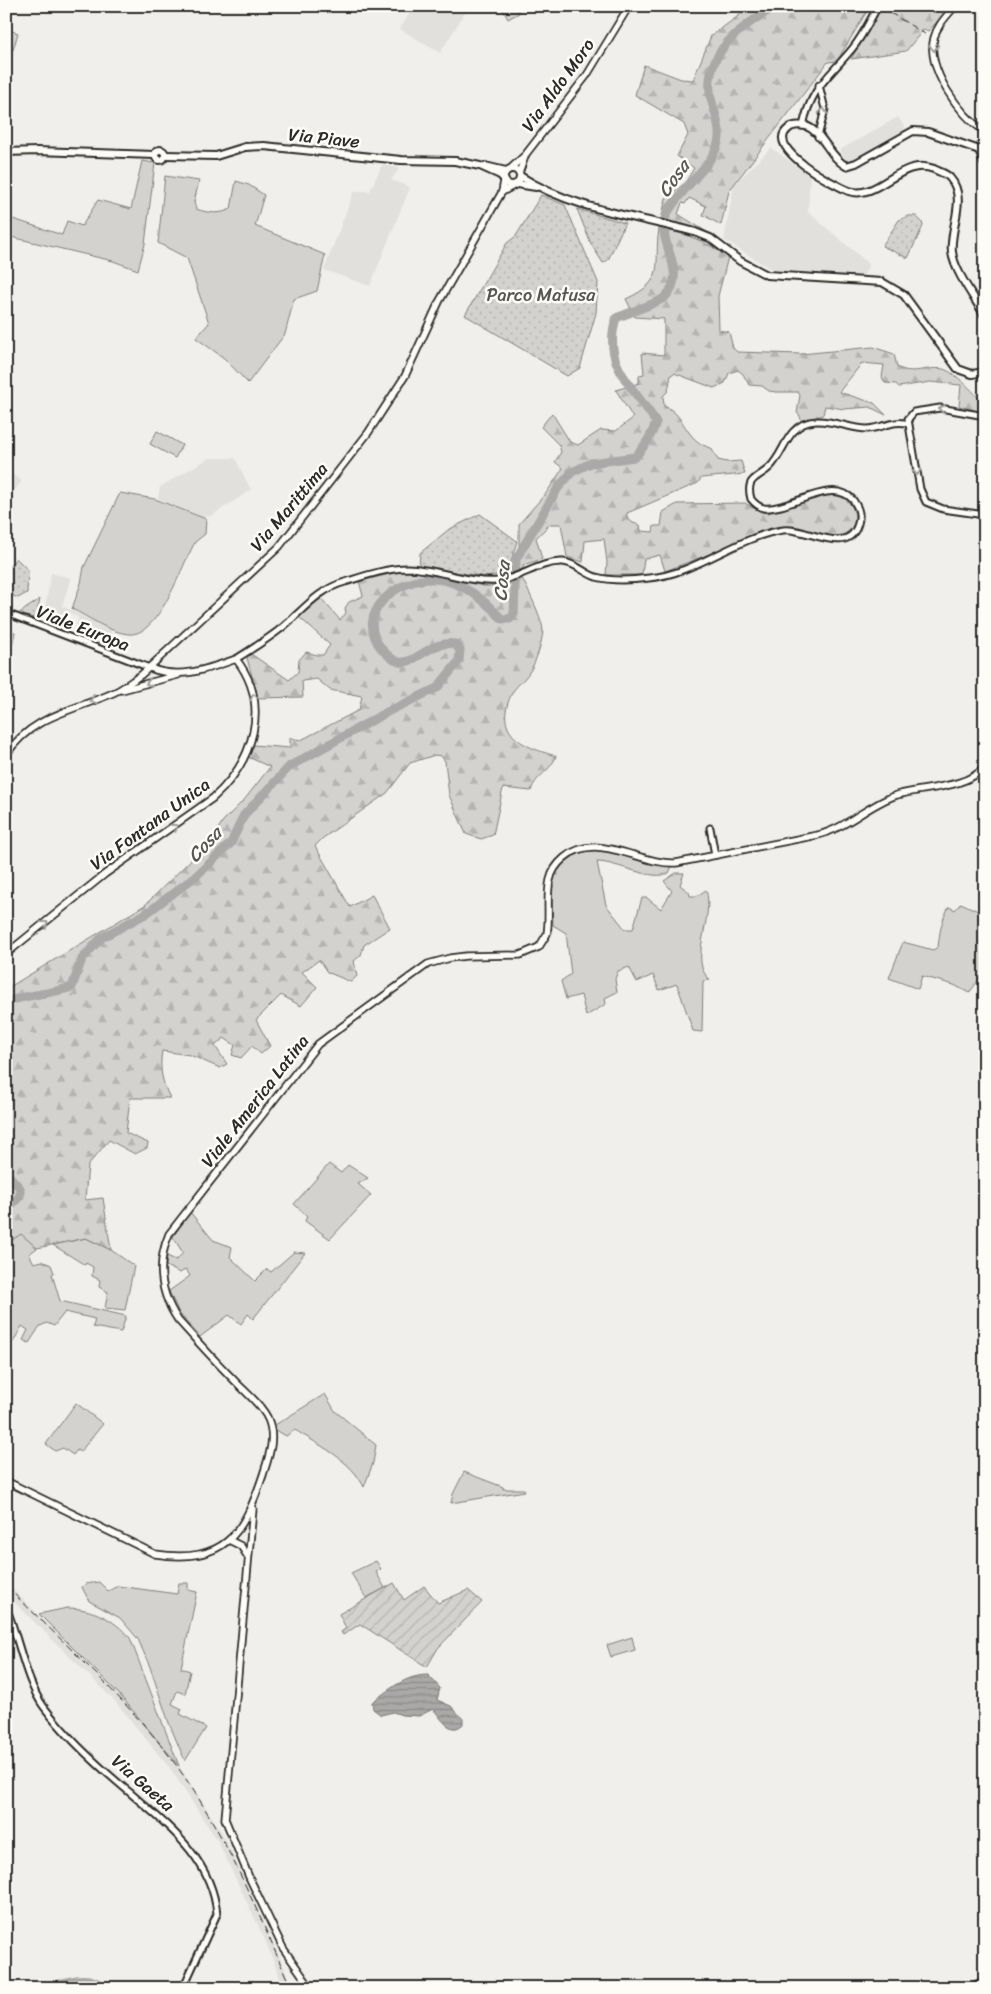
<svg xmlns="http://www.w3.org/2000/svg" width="991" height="1994" viewBox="0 0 991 1994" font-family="Sriracha,sans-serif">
	<defs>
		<pattern id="forest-firs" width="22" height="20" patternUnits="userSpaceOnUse" patternTransform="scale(1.25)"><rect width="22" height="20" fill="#d3d2cf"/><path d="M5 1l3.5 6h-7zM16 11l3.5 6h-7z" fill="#b5b4b2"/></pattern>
		<pattern id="park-dots" width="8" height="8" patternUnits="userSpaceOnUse" patternTransform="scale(1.25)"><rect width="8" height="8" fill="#d3d2cf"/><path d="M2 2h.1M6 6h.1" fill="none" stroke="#b5b4b2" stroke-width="1.8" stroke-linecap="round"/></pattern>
		<pattern id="garden-furrows" width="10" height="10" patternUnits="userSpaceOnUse" patternTransform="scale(1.25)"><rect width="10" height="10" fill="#d3d2cf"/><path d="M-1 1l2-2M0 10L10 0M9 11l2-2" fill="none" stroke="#b5b4b2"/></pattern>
		<pattern id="water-rules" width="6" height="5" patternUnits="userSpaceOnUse" patternTransform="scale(1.25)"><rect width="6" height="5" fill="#aaa9a7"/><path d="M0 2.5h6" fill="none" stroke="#8b8a88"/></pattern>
	</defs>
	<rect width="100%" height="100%" fill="#f0efeb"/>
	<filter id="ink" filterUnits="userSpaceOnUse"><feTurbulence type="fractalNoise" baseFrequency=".02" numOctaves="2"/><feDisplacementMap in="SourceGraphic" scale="10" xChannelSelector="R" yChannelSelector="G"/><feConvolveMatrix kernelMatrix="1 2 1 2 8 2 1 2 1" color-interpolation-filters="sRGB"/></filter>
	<g filter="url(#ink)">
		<g fill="#e1e0dc">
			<polygon points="414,6 469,6 440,53 400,29"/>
			<polygon points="898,117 906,129 849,162 847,162 840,150"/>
			<polygon points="771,148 810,175 808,212 869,264 863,277 776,272 724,240 734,185"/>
			<polygon points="382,165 400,168 391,180 410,187 370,286 324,270 354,191 370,191"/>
			<polygon points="209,458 235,458 251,490 211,516 202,517 158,499 160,487"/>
			<polygon points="6,470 22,481 6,500"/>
			<polygon points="51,573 71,578 62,606 112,630 105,646 73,632 79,618 66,611 58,627 49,623 44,614"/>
			<polygon points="6,1583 119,1694 179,1766 224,1836 294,1988 284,1988 265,1940 217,1840 172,1771 114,1700 6,1594"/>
		</g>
		<g fill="#d3d2cf" stroke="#7f7e7d">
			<polygon points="501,6 516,6 519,13 508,19"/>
			<polygon points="6,29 18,33 13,50 6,48"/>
			<polygon points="142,161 155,163 145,244 138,270 113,261 7,236 13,219 62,235 67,221 82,226 98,200 131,209"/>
			<path d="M165,176L199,181L194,202L196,209C208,213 219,215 231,209L236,181L249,185L264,195L255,226L325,255L317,291L294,299L285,334L248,383L224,358L196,338L209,323L187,258L158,243Z"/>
			<polygon points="157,431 182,445 175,458 150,444"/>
			<path d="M120,493L155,499L206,519L205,534L195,542L190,552C179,573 157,638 128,634C109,632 89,617 72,609L81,583L84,567Z"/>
			<polygon points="6,631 15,632 10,657 6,657"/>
			<path d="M603,850L655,865L672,866L669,873C653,882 617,862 597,862L606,905L625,929H633L642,898H647L661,909L672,891L664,881L676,873H684L680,885L689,892L690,896H697L706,890C715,917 687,961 710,980L703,981L702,1032L693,1031L677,984L659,990L653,975L637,982L629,967L618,971L615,979L617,992L605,998L606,1004L586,1016L581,995L566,999L561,981L571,974L566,933L553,925C551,880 547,852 603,850Z"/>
			<path d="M961,903L980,912L985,924V971L969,993L954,985L922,976L918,989L889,978L903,942L933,950L938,947C940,931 941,921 949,907L955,910Z"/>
			<polygon points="329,1164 341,1173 348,1165 368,1178 358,1184 371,1195 330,1239 305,1221 307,1216 294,1204"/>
			<polygon points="190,1212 213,1240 232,1247 230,1257 255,1281 267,1269 271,1272 294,1252 305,1253 253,1319 248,1314 241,1324 229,1315 200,1337 179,1313 169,1291 190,1276 186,1269 180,1273 166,1266 167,1256 176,1260 183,1253 173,1237"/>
			<polygon points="21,1233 37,1248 29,1254 34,1263 42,1261 51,1265 54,1273 52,1274 60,1301 126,1316 121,1332 93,1327 95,1319 65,1312 54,1326 47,1323 40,1326 29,1343 23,1340 28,1330 22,1326 12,1344 6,1341 6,1244"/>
			<polygon points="86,1238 111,1250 134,1266 125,1310 105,1308 108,1292 99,1287 100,1280 92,1276 93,1267 86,1263 85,1265 53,1245"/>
			<path d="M325,1394L335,1411L376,1445L373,1463L364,1487C351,1460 319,1445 295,1430L286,1436L276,1430L275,1425Z"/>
			<polygon points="76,1403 103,1424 80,1452 77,1450 73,1455 63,1448 55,1451 46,1444"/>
			<polygon points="464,1472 503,1487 503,1489 524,1489 525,1491 451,1503 453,1494"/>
			<polygon points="376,1561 381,1569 376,1572 385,1588 366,1598 351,1573"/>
			<polygon points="99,1582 108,1591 118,1586 177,1594 179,1583 188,1583 188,1590 197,1592 181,1668 190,1671 185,1694 177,1691 172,1704 182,1709 180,1714 206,1728 185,1761 169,1723 150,1667 138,1639 120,1618 89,1601 82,1587 85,1584"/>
			<path d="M67,1608C92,1608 114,1619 130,1638L179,1766L119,1694L39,1614Z"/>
			<polygon points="632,1637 635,1650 611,1657 607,1645"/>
		</g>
		<g fill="url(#forest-firs)" stroke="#7f7e7d">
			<polygon points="752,6 870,6 837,61 828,62 729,191 721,225 703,215 706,206 689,198 685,204 682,203 678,214 715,237 683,224 661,220 666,198 685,183 694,168 677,156 688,135 684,124 635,95 644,65 681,79 693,80 711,36"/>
			<polygon points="883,6 953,6 928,31 924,29 906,51 851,59"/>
			<path d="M659,229C686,233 705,241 728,257L718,296L719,330L729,332L733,348L737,352L801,354L873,347L894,354L897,367C913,376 927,366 943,369C955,372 974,392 982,402L985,400V413L959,406L961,385L930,382L899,387L896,384L885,383L882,377L884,365L862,363L839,392L874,403L886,415L870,407L844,409L825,406L823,415L802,422L799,414L797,413L800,395L798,392H776L769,391L762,386L749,385L743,374L738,370L729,373L725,383L714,388L674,373L671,375L668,391L663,396L664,406C686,414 684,441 711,448L718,460L727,462L741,461L745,474L701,478L698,483L627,513V518L633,523L640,525L641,531L653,532L654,526H661L663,512L677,504L745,503L761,512L767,513C783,509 824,492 838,496C856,501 862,525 844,534C829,541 797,524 775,529L665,571L660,555L644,559L642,575H606L607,562L604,539L585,541L583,562L567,557L561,524H550L536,538L542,559L523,565V569L508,575L519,547V524L547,492L563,468L555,462L561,452L559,445L541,427L552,413L570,442L578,445L601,430L616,431L633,418L616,390L639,383V375L644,374L642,353L664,355V319L635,317L626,299C668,280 653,266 659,229Z"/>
			<path d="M403,571L433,574L483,586H505L522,578C528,590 543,620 543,631C542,642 536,662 530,671C525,680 515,686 511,695C493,735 524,747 556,756C551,772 535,775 531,791L503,788L493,835L481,839L466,834L449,795L445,761L441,756L435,755L410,763L387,793L323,838L315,846L350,907L372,895L390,928L364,945L361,955L354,961L357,976L351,982L327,972L319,960L302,972L317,987L301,1006L281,995L256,1020L270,1046L261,1054L252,1046L241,1058L232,1055L235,1045L224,1038L215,1046L227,1064L220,1068L190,1055L162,1051C159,1069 162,1082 170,1098H130L126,1133L148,1143L147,1148L135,1154L109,1140L88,1165L85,1200L103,1198L111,1250L86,1238L37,1248L21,1234L6,1244V989L145,905L211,840L223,821L245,799L270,767L248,757L253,745L290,748V738L301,740L359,710L362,696L330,690L317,679L302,681L303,697L258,698L247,658L251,654L289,680L298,672L299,660L306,652L317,655H323L330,645L299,617L320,597L340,620L346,613L345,608L349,602L363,596L359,581Z"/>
		</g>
		<g fill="url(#park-dots)" stroke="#7f7e7d">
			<polygon points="541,195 565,205 598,282 596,313 580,368 567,376 465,315 507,243 516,236"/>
			<polygon points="577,209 625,223 608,260 603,263 591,244"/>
			<polygon points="908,216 916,216 922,222 923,226 908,258 882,246 899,220"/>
			<polygon points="480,514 517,541 508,572 488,577 419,567 420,553 448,530"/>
			<polygon points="16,558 28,570 27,593 18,598 6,593 6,571"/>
			<polygon points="40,599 37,614 34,618 18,614"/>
		</g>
		<polygon fill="url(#garden-furrows)" stroke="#7f7e7d" points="394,1583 404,1600 424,1586 438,1603 468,1590 482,1602 438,1648 427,1667 360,1624 343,1635 341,1632 346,1628 339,1614"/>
		<path fill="url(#water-rules)" stroke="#777775" d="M428,1675L440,1688L437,1700L451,1706L463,1719V1724C450,1737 440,1716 433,1709L419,1716L402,1715L393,1712L381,1715L373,1709L372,1702C389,1690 405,1675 428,1675Z"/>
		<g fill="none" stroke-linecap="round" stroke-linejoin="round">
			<g stroke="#aaa9a7" stroke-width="9">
				<path d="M6,1002C28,994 51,994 72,987L82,959L101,938L147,913L196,876L231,843L244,815L290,766L389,711L437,688L459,661L460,650L455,644C429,640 416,665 399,662C392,660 385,653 381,648C353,612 399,577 435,579C463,581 484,600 502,619H510L514,614L516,559L558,488L572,472L591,463L635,457C645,446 652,436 656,422C632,384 602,366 616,318C625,314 661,302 665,297C691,271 653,241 667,214C679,190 711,168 718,143C722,130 714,111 711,98C702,53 742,25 777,6"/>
				<polyline points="6,1176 11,1178 20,1188 20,1196 6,1210"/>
				<path d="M43,1988C67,1984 84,1971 106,1988"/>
			</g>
			<defs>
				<g id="tertiary">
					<path d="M803,126C811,87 829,77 852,49C863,36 870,20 878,6"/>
					<polyline points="818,137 825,109 819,85"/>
					<polyline points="985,416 940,408 914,412 908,419 920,489 926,502 943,509 985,515"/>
					<polyline points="6,613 150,668"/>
					<path d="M236,659C252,649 268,639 283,627C303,610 319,589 345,582C364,576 387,568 408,568C438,569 468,583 497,581C520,579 540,561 563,562C576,563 584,573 596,577C611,581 634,580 649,578C696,574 736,537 783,530C806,526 852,561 859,519C860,511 857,506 853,500C832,476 790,511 764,508C758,507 755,504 751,499C745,477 758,479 770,467C780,457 784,442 793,432C813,409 844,429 867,429C881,429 894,419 908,424"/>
					<polyline points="710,828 715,855"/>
					<path d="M6,1607C18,1636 26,1683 44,1707C68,1739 98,1766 128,1791C167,1825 212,1858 217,1914L183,1988"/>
					<polyline points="969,1988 985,1980"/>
				</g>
				<g id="secondary">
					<path d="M955,6C947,16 937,25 934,38C926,68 960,117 985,131"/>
					<polyline points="510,169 524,156"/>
					<polyline points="519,173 526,154 587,75 629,6"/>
					<polyline points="502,192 515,185"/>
					<polyline points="122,690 178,675"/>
					<path d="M6,755C33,714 75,711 115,692C124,688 133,680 141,675L279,547L368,433L405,376L439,302L502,192L504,181"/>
					<path d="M6,954L105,874L213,798C253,762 272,705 236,659C208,669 179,680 150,668"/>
					<path d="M6,1481L155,1554C225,1564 243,1535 263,1475C269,1456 276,1438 268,1419C261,1404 244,1391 233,1379C214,1360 196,1340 178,1320C160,1293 156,1265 169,1234L318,1044L428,964L450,958L466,956L520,955L539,947L547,934C550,916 546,897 550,880C552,871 557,864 564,858C597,830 640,865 676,863L818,835C847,828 869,804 897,795C924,787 965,789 985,767"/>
					<polyline points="253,1509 225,1819 249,1877 283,1948 311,1988"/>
					<polyline points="229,1540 241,1546 248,1557"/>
				</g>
				<g id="primary">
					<circle cx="160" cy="155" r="5"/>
					<polyline points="979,150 985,165"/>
					<polyline points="6,152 37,151 155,155"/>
					<path d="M985,152L928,132L913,131L856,163L846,166C829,157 823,132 806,126C800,125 792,125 788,129C764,148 834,185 849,191C878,201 901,156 934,169C939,172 946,173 950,178C968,198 949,229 952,252C954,271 975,298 985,316"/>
					<polyline points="165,155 216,156 245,147 264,146 401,160 455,161 480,166 500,175 504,179"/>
					<polyline points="485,166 506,171"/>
					<circle cx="512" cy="177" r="8"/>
					<path d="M520,176C574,210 635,216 695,232L710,238L740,261L767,275L882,282L904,295L958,369L972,374L985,372"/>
					<polyline points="517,184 536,187"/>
				</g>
			</defs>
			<use href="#tertiary" stroke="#2b2b2b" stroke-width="9"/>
			<use href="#secondary" stroke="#2b2b2b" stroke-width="9"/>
			<use href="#primary" stroke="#2b2b2b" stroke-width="10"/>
			<use href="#tertiary" stroke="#fdfcf7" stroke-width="5"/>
			<use href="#secondary" stroke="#fdfcf7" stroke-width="5.5"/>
			<use href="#primary" stroke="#fdfcf7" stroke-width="6"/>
			<g stroke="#2b2b2b" stroke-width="1" stroke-dasharray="8 4" stroke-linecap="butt">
				<polyline points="879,6 925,34"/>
				<path d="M6,1586C59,1638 113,1687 160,1744C219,1817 254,1903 291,1988"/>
			</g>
		</g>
		<defs><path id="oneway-chevron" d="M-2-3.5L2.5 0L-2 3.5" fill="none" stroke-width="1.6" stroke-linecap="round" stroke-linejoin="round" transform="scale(1.25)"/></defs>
		<g stroke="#9e9e9b">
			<use href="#oneway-chevron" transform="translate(934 48) rotate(87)"/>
			<use href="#oneway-chevron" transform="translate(823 111) rotate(-88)"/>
			<use href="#oneway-chevron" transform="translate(942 409) rotate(-174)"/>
			<use href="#oneway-chevron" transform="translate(917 472) rotate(82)"/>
			<use href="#oneway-chevron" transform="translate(149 683) rotate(164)"/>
			<use href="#oneway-chevron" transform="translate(254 697) rotate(-102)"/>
			<use href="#oneway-chevron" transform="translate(93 700) rotate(159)"/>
			<use href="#oneway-chevron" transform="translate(175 827) rotate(-34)"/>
			<use href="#oneway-chevron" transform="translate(45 924) rotate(-38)"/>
		</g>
	</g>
	<g text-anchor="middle" stroke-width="5" stroke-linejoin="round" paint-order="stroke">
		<g font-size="18" fill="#2b2b2b" stroke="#fdfcf7">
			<text transform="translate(558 85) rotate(-54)" y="6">Via Aldo Moro</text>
			<text transform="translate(324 138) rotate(6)" y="6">Via Piave</text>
			<text transform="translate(289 507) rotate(-50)" y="6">Via Marittima</text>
			<text transform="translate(83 628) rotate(21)" y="6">Viale Europa</text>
			<text transform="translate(150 824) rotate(-36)" y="6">Via Fontana Unica</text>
			<text transform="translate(255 1101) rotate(-52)" y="6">Viale America Latina</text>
			<text transform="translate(143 1783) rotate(41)" y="6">Via Gaeta</text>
		</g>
		<g font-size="18" fill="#555554" stroke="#fdfcf7">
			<text x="541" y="301">Parco Matusa</text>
		</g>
		<g font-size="19" font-style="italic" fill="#575756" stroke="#fdfcf7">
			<text transform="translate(673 178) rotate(-54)" y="7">Cosa</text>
			<text transform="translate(501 581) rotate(-85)" y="7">Cosa</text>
			<text transform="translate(204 844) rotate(-47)" y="7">Cosa</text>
		</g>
	</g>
	<rect width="991" height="1994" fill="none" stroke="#fdfcf7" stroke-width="25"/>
	<rect x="12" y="12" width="966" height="1969" fill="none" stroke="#2b2b2b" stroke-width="2" filter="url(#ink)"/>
</svg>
